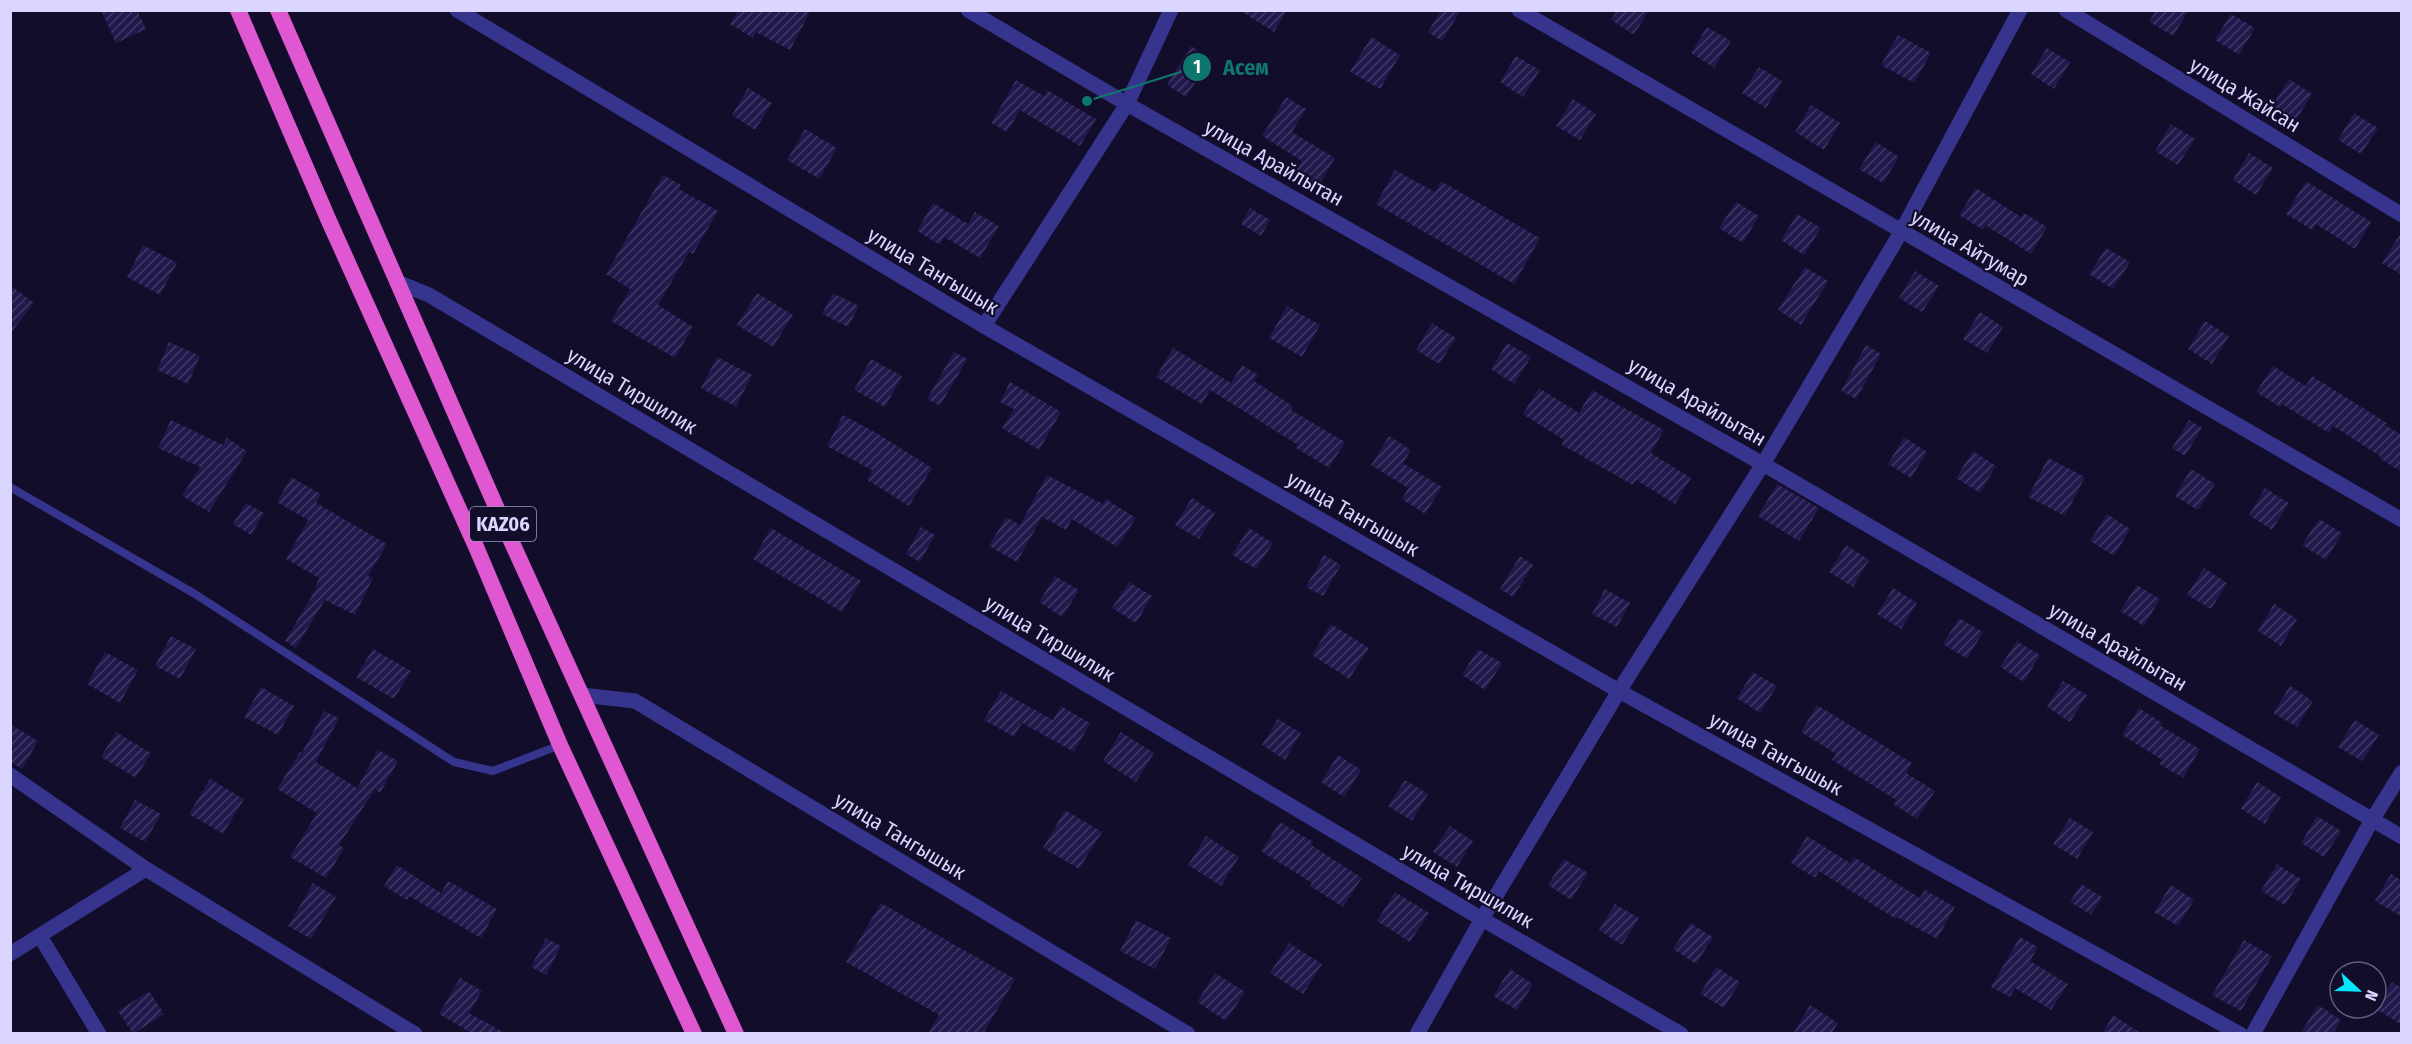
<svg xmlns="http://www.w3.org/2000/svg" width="2412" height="1044" viewBox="0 0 2412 1044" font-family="'Fira Sans Condensed',sans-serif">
	<defs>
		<pattern id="building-hatch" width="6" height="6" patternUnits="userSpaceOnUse" patternTransform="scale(1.5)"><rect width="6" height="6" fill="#22184c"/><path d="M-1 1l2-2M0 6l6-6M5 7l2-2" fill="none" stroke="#423967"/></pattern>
	</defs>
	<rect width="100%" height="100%" fill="#120d2a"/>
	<g fill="url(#building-hatch)">
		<polygon points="101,10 137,10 146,29 116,43"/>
		<polygon points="738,10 811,10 790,50 756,32 753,38 730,24"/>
		<polygon points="1239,10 1287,10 1274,32"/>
		<polygon points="1441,10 1461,10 1442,41 1428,32"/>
		<polygon points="1617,10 1649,10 1634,35 1611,20"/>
		<polygon points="2156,10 2189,10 2173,36 2149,22"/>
		<polygon points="2231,14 2255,28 2239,55 2215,40"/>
		<polygon points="1707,27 1731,41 1714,68 1691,53"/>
		<polygon points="1898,35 1931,53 1914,83 1881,65"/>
		<polygon points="1371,37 1400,55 1380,89 1350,72"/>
		<polygon points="1191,46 1211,58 1186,97 1167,85"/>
		<polygon points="2047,48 2070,62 2054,89 2031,74"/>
		<polygon points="1516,56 1540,70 1523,97 1500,82"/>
		<polygon points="1759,67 1782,81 1766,108 1742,93"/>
		<polygon points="2289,79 2312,94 2296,120 2272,106"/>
		<polygon points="1016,80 1044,96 1047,90 1096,119 1080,146 1020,110 1007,132 991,123"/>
		<polygon points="748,88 772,103 755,130 732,115"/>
		<polygon points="1286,97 1306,109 1292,132 1335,158 1318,187 1295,173 1302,161 1262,136"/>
		<polygon points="1573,99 1596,114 1580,140 1556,126"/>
		<polygon points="1811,105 1840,123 1824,150 1795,132"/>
		<polygon points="2354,113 2378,128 2361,154 2338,140"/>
		<polygon points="2171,124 2195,139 2178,165 2155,151"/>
		<polygon points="805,129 837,148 819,179 787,160"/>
		<polygon points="1876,142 1899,157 1883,183 1859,169"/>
		<polygon points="2249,153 2273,168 2256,195 2233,180"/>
		<polygon points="1395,170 1435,192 1441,181 1540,238 1514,284 1376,204"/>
		<polygon points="663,175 681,185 679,189 718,211 693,254 689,252 658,305 693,327 675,358 611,321 630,289 606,274"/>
		<polygon points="2306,181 2371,222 2355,249 2316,224 2312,230 2286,214"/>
		<polygon points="1976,188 2021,217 2024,213 2047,227 2031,254 1985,225 1983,230 1959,215"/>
		<polygon points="1736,202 1759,216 1743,243 1719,228"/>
		<polygon points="933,203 968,224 975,212 999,226 980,258 944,237 940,245 917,231"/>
		<polygon points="1250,208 1270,220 1261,236 1241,224"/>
		<polygon points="1797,214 1821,228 1804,255 1781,240"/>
		<polygon points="2402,231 2402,275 2382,263"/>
		<polygon points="143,245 177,263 160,295 127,277"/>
		<polygon points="2106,248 2130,262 2113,289 2089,274"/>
		<polygon points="1805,267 1828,281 1801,325 1778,310"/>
		<polygon points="1915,271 1939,286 1922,312 1899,298"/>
		<polygon points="10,285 34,303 10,334"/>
		<polygon points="757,293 793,315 773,347 737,325"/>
		<polygon points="833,293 859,306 848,327 822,314"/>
		<polygon points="1287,306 1320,325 1302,357 1269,338"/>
		<polygon points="1980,312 2003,327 1987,353 1963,339"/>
		<polygon points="2205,321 2229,336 2212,364 2188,349"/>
		<polygon points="1432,323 1456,338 1439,364 1416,350"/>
		<polygon points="169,342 200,356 188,384 157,370"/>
		<polygon points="1507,343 1531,357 1514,384 1491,369"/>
		<polygon points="1866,345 1881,354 1856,399 1841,391"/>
		<polygon points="1173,348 1231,383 1242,365 1258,375 1254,381 1293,406 1291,410 1345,442 1329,468 1296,448 1298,445 1210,390 1202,404 1156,377"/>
		<polygon points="954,352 967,359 940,406 927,399"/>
		<polygon points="717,357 752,375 736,407 701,388"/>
		<polygon points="871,359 902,376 885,407 854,390"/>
		<polygon points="2273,366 2306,386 2312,376 2387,423 2385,425 2402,435 2402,472 2379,458 2380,456 2333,426 2329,433 2282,404 2280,407 2256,392"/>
		<polygon points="1010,382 1061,412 1039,450 1002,428 1014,409 1000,402"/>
		<polygon points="1539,388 1579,413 1592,390 1664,430 1651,453 1691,478 1675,504 1636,480 1633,485 1562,445 1564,440 1523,414"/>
		<polygon points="843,415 878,434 932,468 909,506 867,480 872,470 827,446"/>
		<polygon points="171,420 223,445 227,438 247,451 209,512 182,496 200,467 158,448"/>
		<polygon points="2189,420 2202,428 2185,456 2172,448"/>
		<polygon points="1389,436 1411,450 1403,463 1442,487 1425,514 1402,499 1408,488 1371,465"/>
		<polygon points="1904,437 1927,452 1911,478 1888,464"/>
		<polygon points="1973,451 1996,466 1980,493 1956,478"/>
		<polygon points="2048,458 2085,477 2065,516 2028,497"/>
		<polygon points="2191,469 2215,484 2198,510 2175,496"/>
		<polygon points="1047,475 1103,504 1106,499 1136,518 1117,547 1072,519 1066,530 1042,517 1017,562 989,546 1006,517 1020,525"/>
		<polygon points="291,477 321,494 316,503 387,544 368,576 373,578 355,615 325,600 296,648 285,641 313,594 319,578 286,559 308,520 277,502"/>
		<polygon points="1777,484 1819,508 1799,541 1758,516"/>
		<polygon points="2265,488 2289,503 2272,530 2249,515"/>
		<polygon points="1192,498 1215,513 1199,539 1175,525"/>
		<polygon points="246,503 264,513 251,535 233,524"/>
		<polygon points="2107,514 2130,529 2114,556 2090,541"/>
		<polygon points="2319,519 2342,533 2326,560 2302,545"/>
		<polygon points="921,527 935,535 920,562 906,554"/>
		<polygon points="771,528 861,581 842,612 753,559"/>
		<polygon points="1249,528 1273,543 1256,569 1232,555"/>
		<polygon points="1846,545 1869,560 1853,587 1829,572"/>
		<polygon points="1324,555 1341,565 1323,596 1306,587"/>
		<polygon points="1520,556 1533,565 1513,597 1500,589"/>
		<polygon points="2204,568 2227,583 2211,609 2187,595"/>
		<polygon points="1055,576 1079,590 1062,617 1039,602"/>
		<polygon points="1129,582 1152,596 1136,623 1112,608"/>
		<polygon points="2137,585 2160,599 2144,626 2120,611"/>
		<polygon points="1893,588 1917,603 1901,629 1877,614"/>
		<polygon points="1605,589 1630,603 1617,627 1592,614"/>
		<polygon points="2274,604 2297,619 2281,646 2258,631"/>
		<polygon points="1959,618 1983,632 1967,659 1943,644"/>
		<polygon points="1331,624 1369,648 1349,679 1312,655"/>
		<polygon points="171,636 196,649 180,679 155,666"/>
		<polygon points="2017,641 2040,655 2024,682 2000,667"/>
		<polygon points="373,649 411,671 394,699 356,677"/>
		<polygon points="1478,649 1502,663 1485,690 1462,675"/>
		<polygon points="105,652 138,670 120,703 87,684"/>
		<polygon points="1753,672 1777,686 1760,713 1737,698"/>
		<polygon points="2063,681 2087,695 2070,722 2047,707"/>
		<polygon points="2290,686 2313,701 2297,727 2273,713"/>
		<polygon points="261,687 294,706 278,735 244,717"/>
		<polygon points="1001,691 1053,720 1061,706 1090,723 1074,752 1022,723 1014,737 984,720"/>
		<polygon points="1817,705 1912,763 1906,773 1935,791 1917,819 1893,804 1896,800 1832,760 1836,754 1801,732"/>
		<polygon points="2139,708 2162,723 2161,726 2200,749 2183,778 2159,764 2162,760 2122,735"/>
		<polygon points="324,711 339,718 316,762 357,788 378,750 398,761 380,793 375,789 339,845 344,848 326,878 290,857 317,813 277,789 300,752 302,753"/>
		<polygon points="1278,719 1301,733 1285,760 1262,745"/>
		<polygon points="2355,720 2379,735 2362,761 2338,747"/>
		<polygon points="10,724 38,741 22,769 10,762"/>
		<polygon points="116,732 151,753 136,778 101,757"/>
		<polygon points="1121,732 1154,753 1136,782 1103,761"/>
		<polygon points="1338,755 1361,770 1344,797 1321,782"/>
		<polygon points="210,779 244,799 223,834 189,814"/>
		<polygon points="1405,780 1428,794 1412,821 1388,806"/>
		<polygon points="2257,782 2281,797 2265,824 2241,809"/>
		<polygon points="135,800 161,814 145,842 120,828"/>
		<polygon points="1065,810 1102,832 1079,869 1043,848"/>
		<polygon points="2317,816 2341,831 2324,857 2301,843"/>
		<polygon points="2070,818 2093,832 2077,859 2053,844"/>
		<polygon points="1280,822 1313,842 1311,845 1362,878 1343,907 1310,886 1312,883 1261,851"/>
		<polygon points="1450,826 1473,841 1457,867 1433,852"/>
		<polygon points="1206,836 1239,857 1221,886 1188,865"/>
		<polygon points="1807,836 1850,863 1854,857 1920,898 1925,890 1955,907 1937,939 1897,917 1896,919 1819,871 1815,878 1791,863"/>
		<polygon points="1564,859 1588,873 1571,900 1548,885"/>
		<polygon points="2277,864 2301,879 2285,905 2261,891"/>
		<polygon points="397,865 441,893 448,881 497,909 481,938 409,896 407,900 384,886"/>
		<polygon points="2391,874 2402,881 2402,917 2375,901"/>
		<polygon points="313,883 336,897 311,939 288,926"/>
		<polygon points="2081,884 2102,897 2091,915 2070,902"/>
		<polygon points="2171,885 2194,900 2178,926 2154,912"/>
		<polygon points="1395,892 1429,913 1410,942 1377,921"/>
		<polygon points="881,903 1015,979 983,1034 928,1034 939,1015 846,962"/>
		<polygon points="1615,904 1639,918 1622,945 1599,930"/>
		<polygon points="1136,920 1171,938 1155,969 1120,951"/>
		<polygon points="1690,923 1713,937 1696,964 1673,949"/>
		<polygon points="2020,937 2038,947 2030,961 2068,984 2051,1010 2015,988 2010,997 1991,987"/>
		<polygon points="546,938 561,946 546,975 531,967"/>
		<polygon points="2244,940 2272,956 2241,1011 2212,995"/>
		<polygon points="1289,943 1322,964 1303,994 1270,973"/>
		<polygon points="1716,967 1740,982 1724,1008 1700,994"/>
		<polygon points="1510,969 1533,984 1517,1010 1493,996"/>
		<polygon points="1215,973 1245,992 1226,1021 1197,1002"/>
		<polygon points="460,978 482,991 469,1013 507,1034 473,1034 439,1014"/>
		<polygon points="2392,982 2402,988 2402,1025 2376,1009"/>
		<polygon points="149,991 164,1014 133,1034 118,1011"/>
		<polygon points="1810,1005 1838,1023 1831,1034 1793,1034"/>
		<polygon points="2318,1005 2341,1020 2333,1034 2300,1034"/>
		<polygon points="2113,1015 2142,1034 2102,1034"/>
	</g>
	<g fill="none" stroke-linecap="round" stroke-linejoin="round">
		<polyline stroke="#37348d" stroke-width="8" points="10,487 195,594 454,762 493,771 560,745"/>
		<g stroke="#37348d" stroke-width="15">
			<polyline points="457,10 984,326 1619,691 2240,1034"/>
			<polyline points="968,10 1127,104 1763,464 2402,837"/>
			<polyline points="1519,10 2402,520"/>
			<polyline points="2066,10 2402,215"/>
			<polyline points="397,282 429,295 1482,919 1681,1034"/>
			<polyline points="984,326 1127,104 1171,10"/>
			<polyline points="582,695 635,701 1188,1034"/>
			<polyline points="10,775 146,869 415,1034"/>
			<polyline points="40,936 99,1034"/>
			<polyline points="10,954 146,869"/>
			<polyline points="1417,1034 1482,919 1619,691 1763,464 1901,232 2020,10"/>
			<polyline points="2253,1034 2372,820 2402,772"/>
		</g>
		<g stroke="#e057d2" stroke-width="16">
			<polyline points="238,10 329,221 477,549 560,745 694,1034"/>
			<polyline points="278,10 508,534 736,1034"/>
		</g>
	</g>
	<g text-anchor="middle" stroke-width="4.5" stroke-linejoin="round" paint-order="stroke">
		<rect fill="#120d2a" stroke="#9e9abf" stroke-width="1.5" x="470" y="507" width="66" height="34" rx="4.5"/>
		<g font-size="20" font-weight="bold" fill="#dad6ff">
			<text x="503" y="531">KАZ06</text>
		</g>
		<g font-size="21" fill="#dad6ff" stroke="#120d2a">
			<text transform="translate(2245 95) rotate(31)" y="7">улица Жайсан</text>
			<text transform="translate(1274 163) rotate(29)" y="7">улица Арайлытан</text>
			<text transform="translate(1970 248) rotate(30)" y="7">улица Айтумар</text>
			<text transform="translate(933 271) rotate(31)" y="7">улица Тангышык</text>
			<text transform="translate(632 391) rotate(31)" y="7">улица Тиршилик</text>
			<text transform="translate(1697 402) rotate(30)" y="7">улица Арайлытан</text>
			<text transform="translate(1353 514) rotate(30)" y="7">улица Тангышык</text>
			<text transform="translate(1050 639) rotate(31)" y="7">улица Тиршилик</text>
			<text transform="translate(2118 647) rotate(30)" y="7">улица Арайлытан</text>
			<text transform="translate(1776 754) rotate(29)" y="7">улица Тангышык</text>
			<text transform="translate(900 836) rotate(31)" y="7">улица Тангышык</text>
			<text transform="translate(1468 886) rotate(30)" y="7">улица Тиршилик</text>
		</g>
	</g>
	<path fill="none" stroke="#0f766e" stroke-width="2" d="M1087 101L1197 67"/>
	<g fill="#0f766e" stroke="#120d2a" stroke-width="2">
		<circle cx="1087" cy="101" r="6"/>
		<circle cx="1197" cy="67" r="15"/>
	</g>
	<g font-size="18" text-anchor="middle" font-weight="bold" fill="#fff">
		<text x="1197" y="73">1</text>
	</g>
	<g font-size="22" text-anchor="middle" font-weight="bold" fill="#0f766e" stroke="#120d2a" stroke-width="4.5" stroke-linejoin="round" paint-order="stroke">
		<text x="1246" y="75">Асем</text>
	</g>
	<rect width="2412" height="1044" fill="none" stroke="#dad6ff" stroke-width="24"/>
	<g transform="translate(2358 990) rotate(112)"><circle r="28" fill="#120d2a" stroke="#625d7f" stroke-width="1.5"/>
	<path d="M0-4.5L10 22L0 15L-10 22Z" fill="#02e7ff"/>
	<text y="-9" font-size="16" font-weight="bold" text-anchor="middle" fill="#dad6ff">N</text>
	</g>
</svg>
